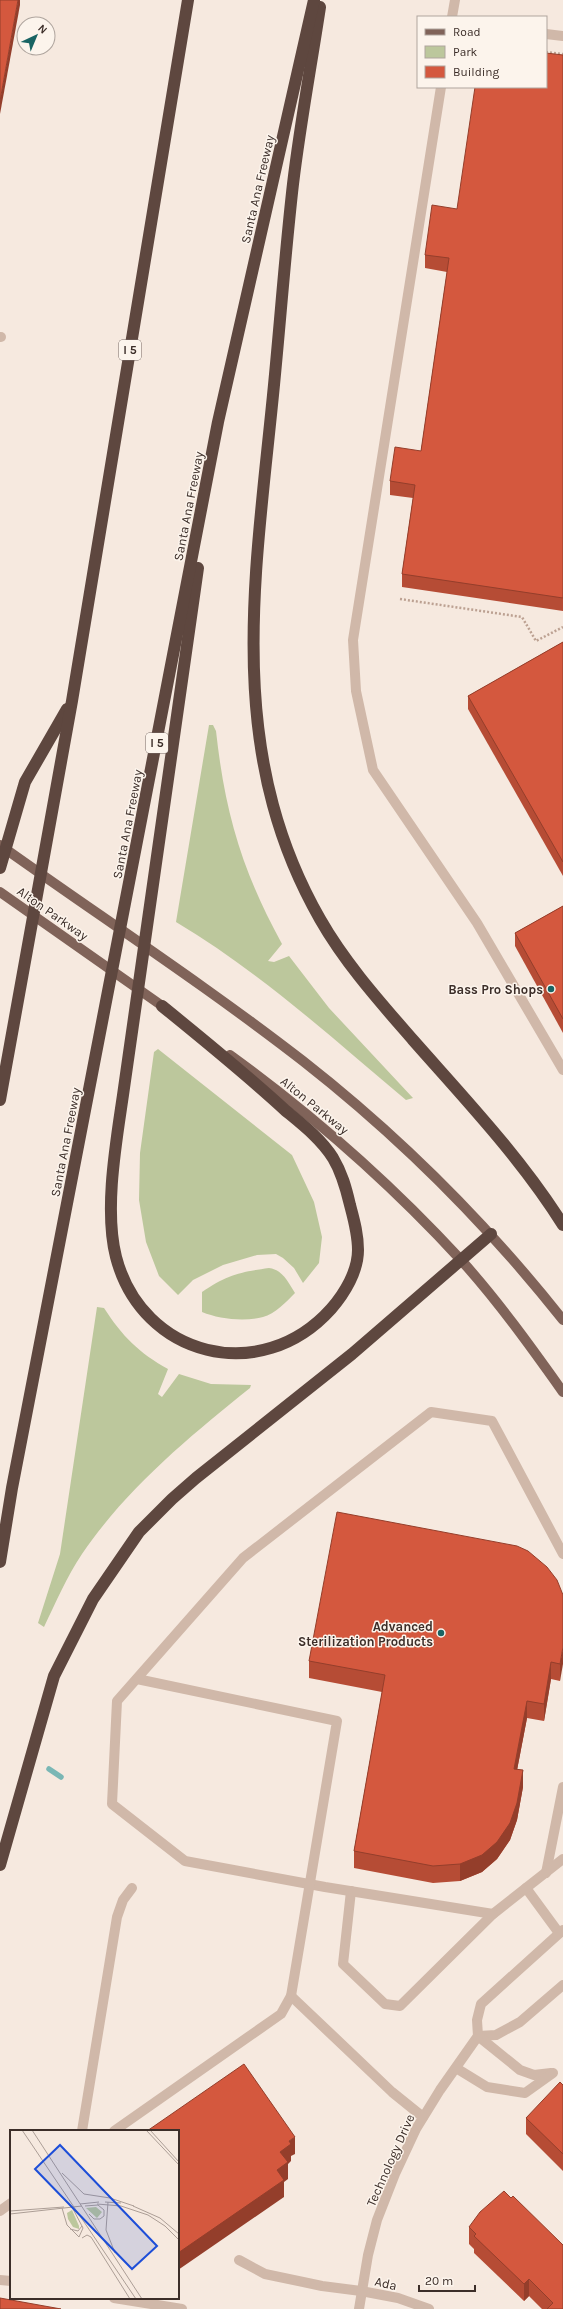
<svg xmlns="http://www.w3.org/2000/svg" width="563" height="2309" viewBox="0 0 563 2309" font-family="Karla,sans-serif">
	<rect width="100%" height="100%" fill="#f6e9df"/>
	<g fill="#bcc79c">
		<path d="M209,725H213L216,731C225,813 242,871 282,944L268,961L274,962L289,956L329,1008L413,1098L406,1100C332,1038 260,972 176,922Z"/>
		<polygon points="158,1049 292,1155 314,1202 322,1237 319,1263 303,1283 294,1268 283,1258 276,1254 257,1255 223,1265 193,1280 178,1295 159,1276 146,1242 139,1200 140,1153 154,1052"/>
		<path d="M269,1268C283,1270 288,1282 295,1293C286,1302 275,1314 263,1317C244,1322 219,1319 202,1312V1292C227,1275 240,1272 269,1268Z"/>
		<path d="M97,1307L104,1308C122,1336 139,1353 168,1369L158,1394L162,1397L179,1374L211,1384L251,1385L250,1388C189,1437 127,1488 82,1554C67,1576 56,1602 44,1627L38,1623L60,1554Z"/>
	</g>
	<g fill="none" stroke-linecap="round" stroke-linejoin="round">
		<polyline stroke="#7ab7b5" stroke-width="5.5" points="49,1769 61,1777"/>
		<g stroke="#bca192" stroke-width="2.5" stroke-dasharray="2 2" stroke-linecap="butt">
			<polyline points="546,52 563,54"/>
			<polyline points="400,599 522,617 536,641 563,627"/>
		</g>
		<g stroke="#d0b8a9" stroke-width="10">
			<polyline points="452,17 455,0"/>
			<polyline points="546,34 563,36"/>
			<polyline points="441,87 353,640 356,691 373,770 477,923 563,1070"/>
			<polyline points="0,337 1,337"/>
			<polyline points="546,1873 563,1787"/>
			<polyline points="526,1888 559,1933"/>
			<polyline points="351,1891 343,1964 385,2004 400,2006 493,1914 563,1859"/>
			<polyline points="493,1914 325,1887 185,1861 112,1804 117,1701 243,1558 431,1412 492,1421 563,1554"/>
			<polyline points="291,1996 392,2092 423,2117"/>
			<polyline points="478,2036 496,2035 520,2022 563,1985"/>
			<polyline points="478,2036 520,2070 534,2075 551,2073"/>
			<polyline points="456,2068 487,2087 525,2093 553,2073"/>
			<polyline points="82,2131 117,1917 123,1900 132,1888"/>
			<polyline points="114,2131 281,2014 291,1996 337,1721 137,1679"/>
			<polyline points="0,2211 11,2203"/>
			<polyline points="239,2260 265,2274 322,2286 361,2291 398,2298 429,2309"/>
			<polyline points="0,2280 11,2281"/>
			<polyline points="114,2298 182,2309"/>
			<polyline points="359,2309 368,2255 377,2220 395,2174 416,2129 440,2090 478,2036 477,2020 481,2004 563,1930"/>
		</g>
		<g stroke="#806359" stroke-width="10">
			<path d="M0,845C101,917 205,985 303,1061C400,1137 487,1224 563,1320"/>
			<polyline points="0,892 168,1010"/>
			<path d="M230,1055C314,1116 391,1184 461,1260C498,1301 531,1347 563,1392"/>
		</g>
		<g stroke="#5e473f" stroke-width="12">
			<path d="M320,7C311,66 300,125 293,184C285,254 280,325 273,395C255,578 224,751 320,919C345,963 380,1002 413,1040C465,1099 521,1158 563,1225"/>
			<polyline points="0,868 25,782 67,709"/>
			<path d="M162,1006C204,1040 246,1074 286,1111C303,1125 321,1139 333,1158C342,1173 346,1188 350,1205C354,1220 358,1234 358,1250C358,1271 345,1293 331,1309C261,1387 142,1357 116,1257C104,1210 116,1143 123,1095L198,568"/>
			<polyline points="0,1100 72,701 188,0"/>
			<polyline points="0,1562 12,1488 218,422 314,0"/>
			<polyline points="0,1865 54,1676 93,1599 139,1532 172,1499 196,1478 352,1354 491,1234"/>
		</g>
	</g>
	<g fill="#b64c35">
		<polygon points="563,55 563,611 402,587 402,574 413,498 390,495 390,481 421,451 447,272 425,268 425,255 457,209"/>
		<polygon points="563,642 563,876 468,709 468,696"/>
		<polygon points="563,906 563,1033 515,946 515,933"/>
		<polygon points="563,1595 560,1681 551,1679 544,1721 527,1718 517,1770 523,1787 517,1820 510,1840 497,1859 482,1872 460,1881 433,1883 354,1868 354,1851 382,1692 309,1678 309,1661"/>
		<polygon points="563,2085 563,2171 526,2134 526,2118"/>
		<polygon points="469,2227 563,2309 542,2309 529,2296 524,2301 474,2253 474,2249 469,2244"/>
	</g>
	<g fill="#943e2b">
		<polygon points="18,0 20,0 20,5 0,114 0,101"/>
		<polygon points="563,1647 563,1664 560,1681 560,1664"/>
		<polygon points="551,1662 551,1679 544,1721 544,1704"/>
		<polygon points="527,1701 527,1718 514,1786 514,1769"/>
		<polygon points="523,1770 523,1787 517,1820 510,1840 497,1859 482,1872 460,1881 460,1864"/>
		<polygon points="295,2137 295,2154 291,2156 291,2161 288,2164 288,2179 284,2182 284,2197 178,2270 178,2253 280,2152 289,2141"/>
		<polygon points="529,2279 529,2296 524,2301 524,2284"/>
	</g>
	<g fill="#d4583e" stroke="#943e2b">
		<polygon points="0,0 18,0 0,101"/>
		<polygon points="546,53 563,55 563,598 402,574 415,485 390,481 395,447 421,451 449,258 425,255 432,205 457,209 475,87 546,87"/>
		<polygon points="563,642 563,862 468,696"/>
		<polygon points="563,906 563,1019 515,933"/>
		<polygon points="337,1512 517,1546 528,1551 547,1567 557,1580 563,1595 563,1647 560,1664 551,1662 544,1704 527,1701 514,1769 523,1770 517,1803 510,1823 497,1842 482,1855 460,1864 433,1866 354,1851 385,1675 309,1661"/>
		<polygon points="244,2064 295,2137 289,2141 291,2144 280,2152 288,2162 277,2170 284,2180 178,2253 178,2131 147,2131"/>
		<polygon points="560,2082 563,2085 563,2154 526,2118"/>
		<polygon points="504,2191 511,2198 513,2196 563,2245 563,2309 547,2309 553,2303 529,2279 524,2284 474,2236 476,2234 469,2227 480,2212"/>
		<polygon points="0,2298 61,2309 0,2309"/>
	</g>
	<g fill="#196463" stroke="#fcf4ec" stroke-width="1.5">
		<circle cx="551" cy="989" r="4"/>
		<circle cx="441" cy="1633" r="4"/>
	</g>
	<g text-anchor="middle" stroke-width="3" stroke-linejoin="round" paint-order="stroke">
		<g fill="#fcf4ec" stroke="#766964" stroke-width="1">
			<rect x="119" y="340" width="22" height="20" rx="3"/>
			<rect x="146" y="733" width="22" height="20" rx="3"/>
		</g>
		<g font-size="12" font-weight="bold" fill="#3c2e29">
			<text x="130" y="354">I 5</text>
			<text x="157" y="747">I 5</text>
		</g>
		<g font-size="13" fill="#3c2e29" stroke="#fcf4ec">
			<text transform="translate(257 189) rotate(-77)" y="5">Santa Ana Freeway</text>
			<text transform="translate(188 506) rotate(-79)" y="5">Santa Ana Freeway</text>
			<text transform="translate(127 824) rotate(-79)" y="5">Santa Ana Freeway</text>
			<text transform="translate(53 913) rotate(35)" y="5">Alton Parkway</text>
			<text transform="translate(315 1105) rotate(39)" y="5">Alton Parkway</text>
			<text transform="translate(65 1142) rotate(-79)" y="5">Santa Ana Freeway</text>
			<text transform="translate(390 2160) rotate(-66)" y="5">Technology Drive</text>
			<text transform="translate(386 2283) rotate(13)" y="5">Ada</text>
		</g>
		<g font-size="13" font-weight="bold" fill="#3c2e29" stroke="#fcf4ec" text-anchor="end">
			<text x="543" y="994">Bass Pro Shops</text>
			<text x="433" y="1631">Advanced<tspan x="433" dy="15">Sterilization Products</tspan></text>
		</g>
	</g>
	<g transform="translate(10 2130)">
		<rect width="169" height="169" fill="#f6e9df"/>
		<path d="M86,77L92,82L87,88L76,78ZM62,80L69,96V99L63,97L58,89L57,83Z" fill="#bcc79c"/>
		<path fill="none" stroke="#ac9e96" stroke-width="1" d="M12,0L126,169M22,0L132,169M136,0L169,35M140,0L169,32M52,43L74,64L100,68L124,76M95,72L111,73M98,72L96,100L105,123M70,74L89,72M87,74L111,76L138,85L155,96L169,110M75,76L88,75L94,80V86L90,89H84L79,84M123,76L150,88L169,104M62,77L73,98L69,107M52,78L57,95L69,107M0,81L54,77M0,84L72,76M60,99L68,101L72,96M72,108L77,105L81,107L120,169"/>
		<path fill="#1d4ed8" fill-opacity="0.15" stroke="#1d4ed8" stroke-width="2" d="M50,15L147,116L122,139L25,39Z"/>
		<rect width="169" height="169" fill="none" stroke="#3c2e29" stroke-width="2"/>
	</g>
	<rect x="417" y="16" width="130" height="72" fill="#fcf4ec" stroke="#afa59e"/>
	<rect x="425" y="29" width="20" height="6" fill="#806359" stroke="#afa59e"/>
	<text x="453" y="36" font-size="12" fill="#3c2e29">Road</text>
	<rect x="425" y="46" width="20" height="12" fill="#bcc79c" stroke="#afa59e"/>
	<text x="453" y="56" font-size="12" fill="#3c2e29">Park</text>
	<rect x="425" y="66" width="20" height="12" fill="#d4583e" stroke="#afa59e"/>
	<text x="453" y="76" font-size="12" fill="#3c2e29">Building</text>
	<g transform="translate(36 36) rotate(44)"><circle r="19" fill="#fcf4ec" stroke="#afa59e"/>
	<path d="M0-3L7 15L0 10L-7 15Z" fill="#196463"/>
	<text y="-6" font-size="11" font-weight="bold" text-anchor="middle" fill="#3c2e29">N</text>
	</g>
	<path d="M419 2285v6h56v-6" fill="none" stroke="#3c2e29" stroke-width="2"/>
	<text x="425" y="2285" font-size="12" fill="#3c2e29" stroke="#fcf4ec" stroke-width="3" paint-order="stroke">20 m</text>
</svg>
